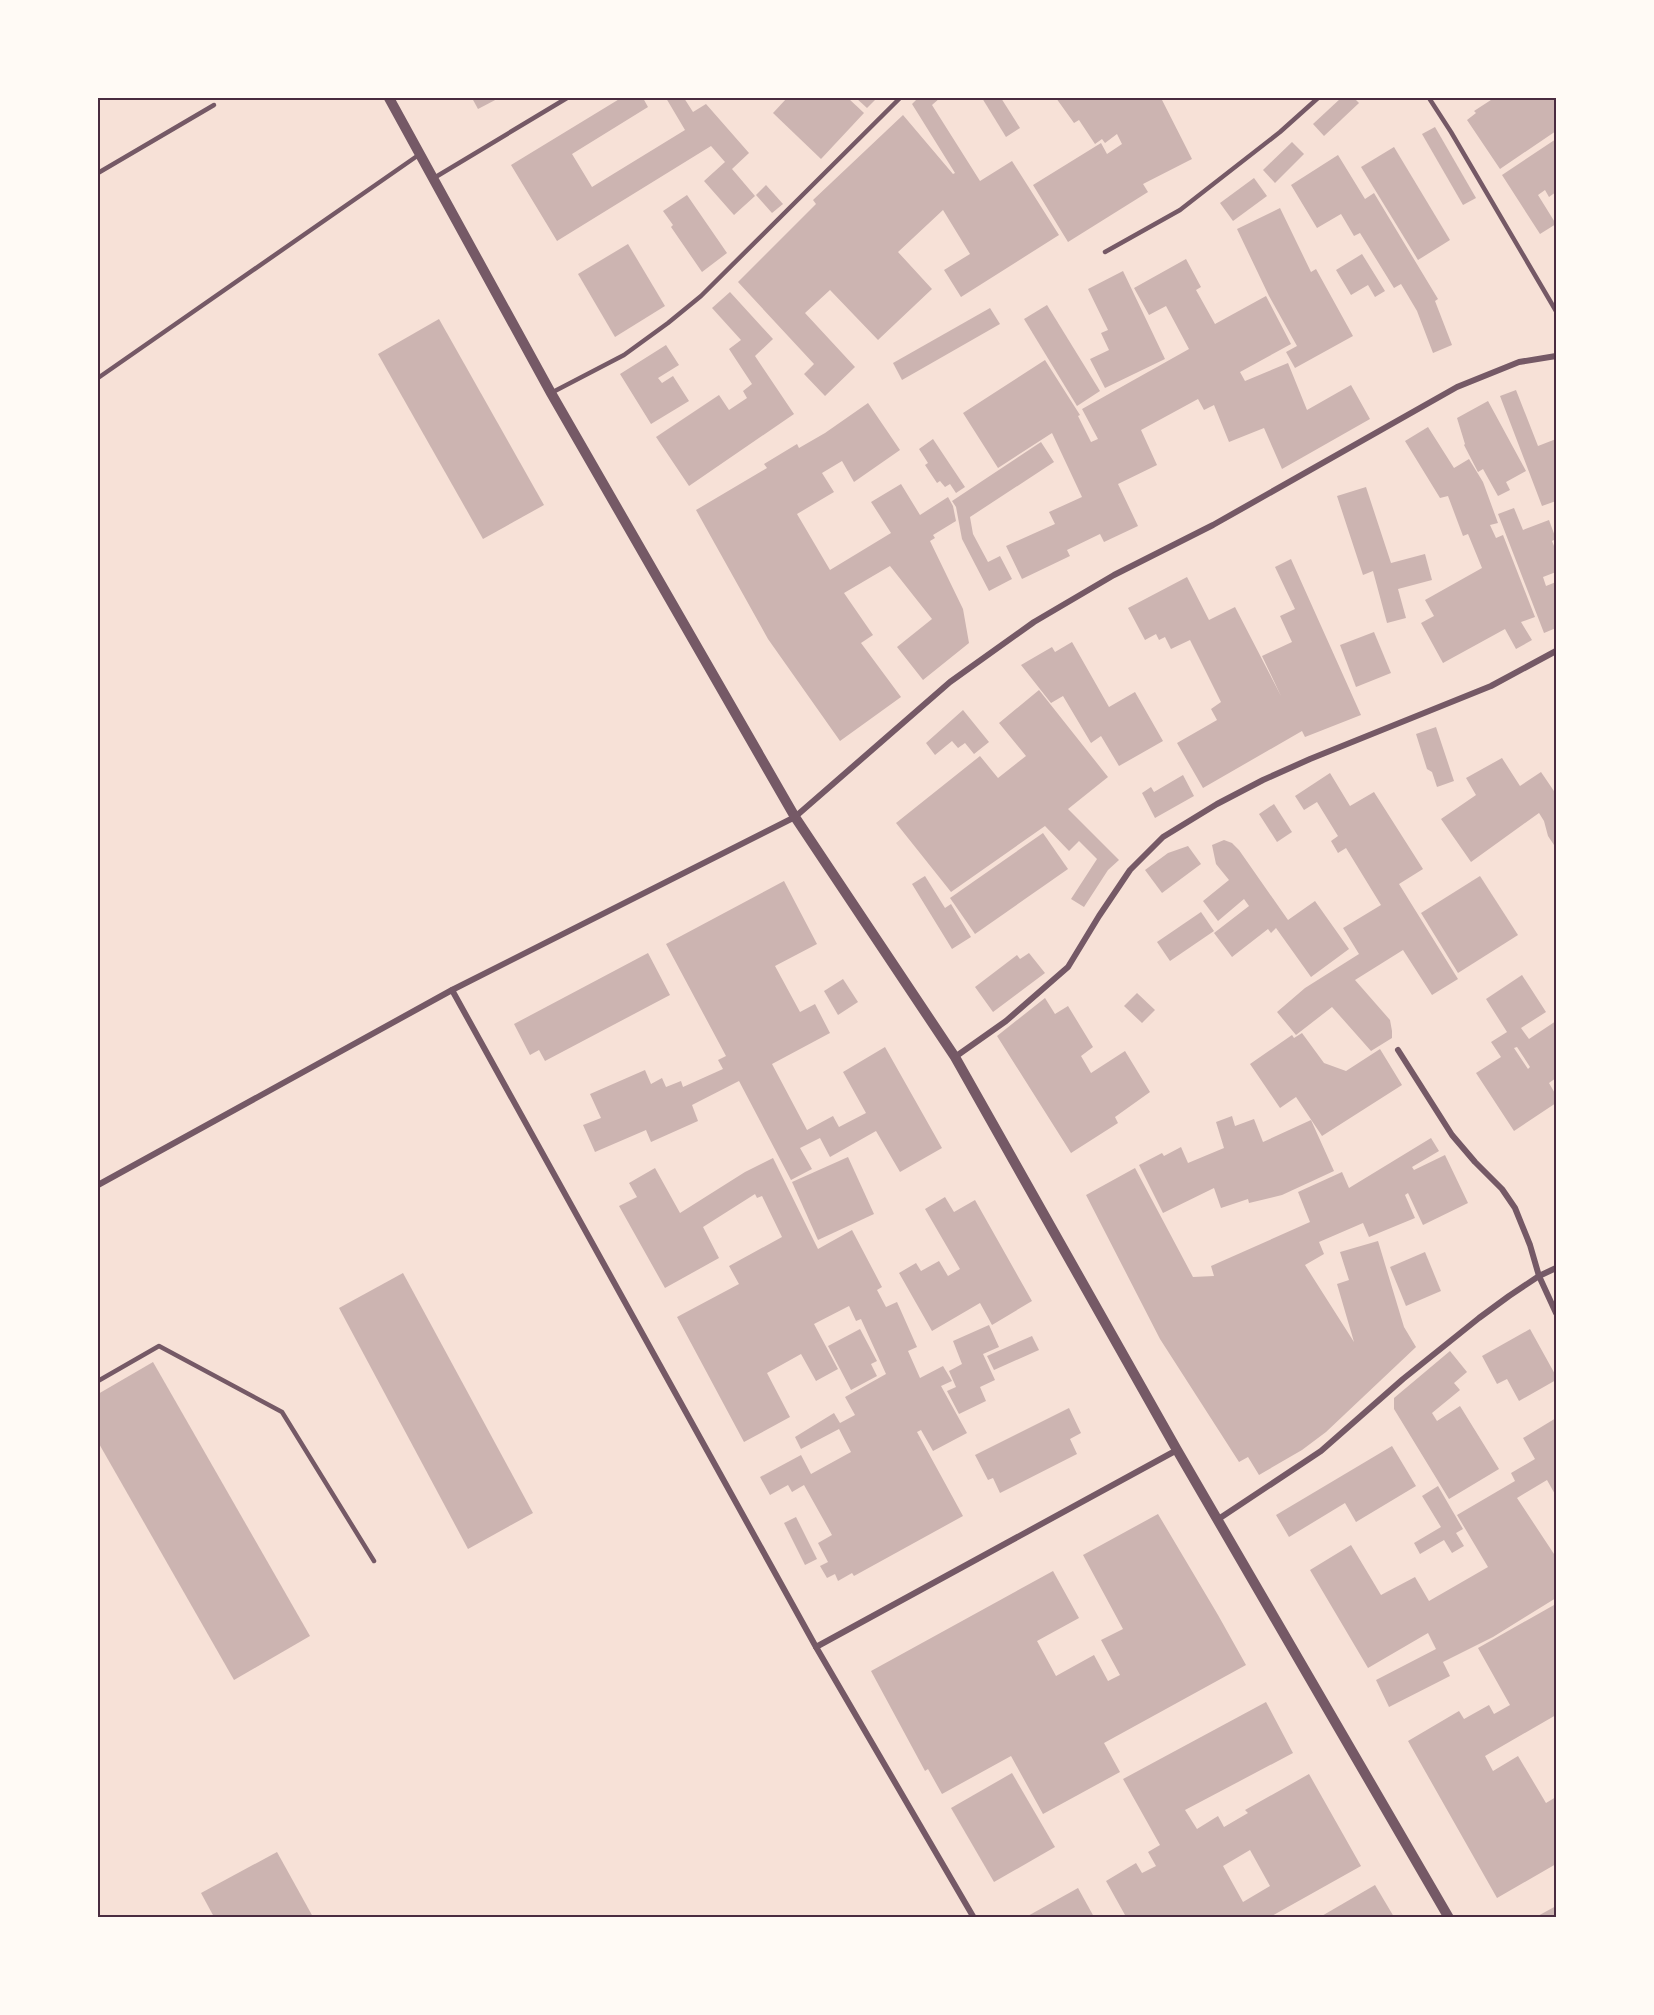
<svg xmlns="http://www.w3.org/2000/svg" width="1654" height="2015" viewBox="0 0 1654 2015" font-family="'Playfair Display',serif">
	<rect width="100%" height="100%" fill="#f7e1d7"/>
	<g fill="#ccb4b1" fill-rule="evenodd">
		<polygon points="472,98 499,98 478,109"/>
		<polygon points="621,98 643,98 648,107 572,154 592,187 685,130 666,98 684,98 693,112 706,104 749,153 732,169 755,196 734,215 704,181 725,162 711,146 557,241 511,165"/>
		<polygon points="787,98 848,98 864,113 821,159 773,113"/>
		<polygon points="856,98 877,98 867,108"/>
		<polygon points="918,98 940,98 932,105 980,181 1012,161 1059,235 961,297 944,270 970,254 943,210 898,252 932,289 878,340 830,290 805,313 855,367 825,396 804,374 814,364 738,282 816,204 813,200 903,115 953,174 955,173 912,104"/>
		<polygon points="982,98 1001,98 1020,128 1006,137"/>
		<polygon points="1056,98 1161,98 1192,159 1143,184 1148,192 1068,242 1033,185 1101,143 1107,154 1122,144 1117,134 1105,143 1102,139 1095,144 1079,120 1074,123"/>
		<polygon points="1341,98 1354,98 1359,103 1324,136 1313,124"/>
		<polygon points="1494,98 1555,98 1556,100 1556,131 1500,169 1467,120 1476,113 1474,111"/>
		<polygon points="1435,127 1476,198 1463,205 1422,134"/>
		<polygon points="1556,139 1556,192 1549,197 1545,190 1538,195 1556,224 1540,234 1502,175"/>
		<polygon points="1292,142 1304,154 1275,183 1263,170"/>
		<polygon points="1394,147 1450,240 1418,260 1361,167"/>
		<polygon points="1338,155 1365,199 1374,193 1438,299 1435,301 1452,345 1433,353 1417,311 1401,284 1394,288 1360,233 1354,236 1341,214 1317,228 1291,185"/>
		<polygon points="1254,178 1267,196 1233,221 1220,203"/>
		<polygon points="766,185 783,204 772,213 756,195"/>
		<polygon points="687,195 727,253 702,272 671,227 673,225 663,211"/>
		<polygon points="1280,208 1311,272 1316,269 1353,336 1295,368 1286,352 1297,346 1269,296 1237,229"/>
		<polygon points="628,244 665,306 615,337 578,274"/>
		<polygon points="1362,254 1385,291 1375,297 1368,285 1351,295 1336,270"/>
		<polygon points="1186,259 1201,287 1196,290 1215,324 1266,296 1291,344 1240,372 1245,381 1288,363 1307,410 1351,385 1370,419 1282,469 1264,428 1229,442 1214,405 1204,410 1198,399 1141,430 1157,465 1118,484 1138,526 1104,542 1100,534 1067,550 1070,556 1022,579 1006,546 1055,524 1049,512 1082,497 1052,433 998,468 963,413 1045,360 1080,415 1078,416 1091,442 1098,439 1082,409 1189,349 1166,306 1149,315 1134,288"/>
		<polygon points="1123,271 1165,359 1105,388 1090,359 1109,350 1101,333 1108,330 1088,289"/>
		<polygon points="730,292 773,339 755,356 794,414 689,486 656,437 719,395 729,410 747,398 743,391 752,384 729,349 741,340 712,308"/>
		<polygon points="1047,305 1100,391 1077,406 1024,319"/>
		<polygon points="990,308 1000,324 902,380 893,363"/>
		<polygon points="439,319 544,505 483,539 378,354"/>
		<polygon points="666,345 679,365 658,378 662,383 673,376 689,401 651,424 620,374"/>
		<polygon points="1516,390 1538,446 1556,439 1556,501 1542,506 1500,396"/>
		<polygon points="1488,401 1526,471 1506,482 1510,490 1498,496 1483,469 1478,472 1464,445 1465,444 1457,418"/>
		<polygon points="868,403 900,450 854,482 842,461 822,473 834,492 797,514 830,570 891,533 871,502 901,484 920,515 948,497 953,506 956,521 933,535 935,538 930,541 963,609 969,643 923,680 897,647 932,619 890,566 844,593 873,635 861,643 901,697 840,741 768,639 696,510 767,468 764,464 797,444 799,448 825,433"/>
		<polygon points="1428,427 1454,468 1469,459 1483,482 1498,523 1490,525 1496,538 1503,535 1535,617 1521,622 1532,640 1516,649 1505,629 1443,663 1421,623 1434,616 1425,600 1482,568 1468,534 1463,536 1448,496 1440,498 1405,441"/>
		<polygon points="933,439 965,487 956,493 950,484 945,487 940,481 937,483 925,465 928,463 919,449"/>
		<polygon points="1041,442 1054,462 970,517 973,534 988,562 1000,556 1012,579 989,591 962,539 956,507 952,501"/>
		<polygon points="1366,487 1391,563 1425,554 1432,580 1398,589 1406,618 1387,623 1373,571 1363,575 1337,496"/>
		<polygon points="1514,508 1523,530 1549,520 1556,539 1552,541 1556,551 1556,572 1543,577 1546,586 1556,582 1556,628 1544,633 1498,514"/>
		<polygon points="1291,559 1361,715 1305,737 1302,731 1203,788 1177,743 1217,720 1211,709 1221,702 1190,640 1171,649 1165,637 1159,640 1156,634 1145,640 1128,608 1187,577 1209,620 1235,607 1281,696 1262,656 1292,642 1280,616 1295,609 1275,567"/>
		<polygon points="1374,632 1391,673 1356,687 1340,645"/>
		<polygon points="1072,642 1109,707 1135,692 1163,741 1119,766 1101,736 1091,743 1063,696 1051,703 1021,665 1052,647 1055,652"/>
		<polygon points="1039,690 1108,777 1068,809 1119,860 1108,870 1084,907 1071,899 1097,859 1079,841 1069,851 1045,826 951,892 896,823 980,756 998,778 1026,756 999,723"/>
		<polygon points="963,710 989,742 974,754 965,743 958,748 952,741 935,755 926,743"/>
		<polygon points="1436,727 1454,781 1437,787 1432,772 1427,769 1416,734"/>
		<polygon points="1502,758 1520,786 1541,772 1556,794 1556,848 1548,836 1544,821 1539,813 1471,862 1441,819 1476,795 1466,778"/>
		<polygon points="1330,773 1350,806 1374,792 1423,869 1399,884 1458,979 1432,995 1403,950 1355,980 1390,1020 1392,1031 1392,1038 1371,1051 1332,1007 1296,1035 1277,1012 1305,988 1359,954 1343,928 1381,905 1346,848 1338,853 1331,841 1338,836 1317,802 1304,810 1295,796"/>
		<polygon points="1183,775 1194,796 1155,818 1142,793 1151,787 1154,792"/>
		<polygon points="1274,804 1292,832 1277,842 1259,814"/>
		<polygon points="1043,833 1068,869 975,934 950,898"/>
		<polygon points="1224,840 1232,843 1239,850 1288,920 1315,901 1349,949 1311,977 1276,928 1271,933 1268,929 1232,957 1214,933 1249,906 1244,899 1218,921 1203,901 1229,880 1216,864 1212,845"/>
		<polygon points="1188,846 1201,864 1162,893 1145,870 1168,853"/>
		<polygon points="925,876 945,908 951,904 971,937 952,949 912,884"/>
		<polygon points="1480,876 1518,935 1458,973 1421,913"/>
		<polygon points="784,881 817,944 775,966 800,1012 815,1004 830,1033 772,1064 807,1130 833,1116 839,1127 866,1113 843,1072 885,1047 942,1148 900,1172 876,1131 830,1157 820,1138 800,1148 812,1169 791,1180 739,1081 692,1105 698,1121 651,1142 646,1130 595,1152 583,1125 601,1118 590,1094 645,1070 651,1084 662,1078 666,1087 681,1081 683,1087 723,1069 718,1060 726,1056 666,944"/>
		<polygon points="1201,912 1214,931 1170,961 1157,942"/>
		<polygon points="648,953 670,995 545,1061 539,1050 530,1055 514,1024"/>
		<polygon points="1029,953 1045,973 993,1012 975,987 1017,955 1020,959"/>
		<path d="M1522,975L1546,1012L1521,1028L1529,1039L1556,1021V1078L1549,1083L1556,1095V1103L1514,1131L1476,1073L1501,1057L1491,1042L1507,1032L1486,999ZM1517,1047L1530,1067L1528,1069L1514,1048Z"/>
		<polygon points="843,979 858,1002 838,1015 824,991"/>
		<polygon points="1137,993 1155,1010 1142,1023 1124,1006"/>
		<polygon points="1045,998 1055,1014 1068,1006 1093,1047 1081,1056 1091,1073 1125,1051 1150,1092 1115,1117 1118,1123 1071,1153 997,1036"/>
		<polygon points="1302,1033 1324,1063 1346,1071 1380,1049 1402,1085 1322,1136 1296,1097 1280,1108 1250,1064 1292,1035 1294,1038"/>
		<polygon points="1232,1116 1235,1126 1254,1119 1263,1142 1311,1120 1334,1171 1282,1195 1249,1203 1248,1199 1221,1208 1214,1188 1163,1213 1139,1165 1162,1153 1164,1156 1181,1147 1188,1163 1224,1148 1216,1122"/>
		<polygon points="1431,1138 1439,1151 1412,1167 1414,1170 1445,1155 1468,1203 1423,1225 1408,1193 1405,1195 1415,1218 1369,1237 1363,1223 1319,1242 1324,1254 1305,1265 1354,1342 1337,1284 1349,1280 1340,1252 1378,1241 1404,1327 1416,1347 1326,1432 1302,1450 1259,1475 1248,1457 1239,1462 1160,1339 1086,1195 1135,1168 1193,1277 1214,1276 1211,1266 1310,1222 1298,1192 1342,1172 1349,1188"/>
		<polygon points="848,1157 874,1214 818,1240 792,1182"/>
		<polygon points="773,1158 818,1249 852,1230 882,1287 877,1290 886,1307 897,1302 917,1347 908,1351 920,1378 943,1366 952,1381 941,1386 967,1433 933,1451 921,1430 917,1432 963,1516 854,1576 852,1573 838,1581 835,1574 827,1578 820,1566 828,1562 818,1543 832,1535 804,1485 792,1492 788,1485 770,1495 760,1477 801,1455 811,1474 851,1452 839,1429 801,1449 795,1437 834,1413 840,1423 855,1415 845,1397 886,1374 861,1319 856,1321 849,1306 814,1324 838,1369 816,1381 801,1354 767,1373 790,1417 744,1442 677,1317 739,1284 729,1266 782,1237 762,1196 757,1198 755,1194 703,1227 719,1258 665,1288 619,1206 637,1197 629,1183 655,1168 680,1213 745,1172"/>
		<polygon points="945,1197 954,1212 975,1200 1032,1301 992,1325 980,1303 932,1331 899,1273 916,1263 921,1271 939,1261 948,1276 960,1269 925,1209"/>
		<polygon points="1425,1252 1441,1291 1406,1306 1390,1267"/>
		<polygon points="403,1273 533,1513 468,1549 339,1308"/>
		<polygon points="989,1325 999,1347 983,1354 995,1380 980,1387 986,1401 959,1414 947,1391 956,1387 949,1371 962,1364 953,1341"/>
		<polygon points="860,1329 877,1361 871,1364 877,1376 851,1390 828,1346"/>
		<polygon points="1530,1329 1556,1376 1556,1380 1519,1401 1507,1379 1497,1384 1482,1356"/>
		<polygon points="1032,1336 1039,1350 994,1370 987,1356"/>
		<polygon points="1450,1351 1467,1372 1454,1383 1460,1390 1432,1413 1437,1421 1460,1406 1499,1469 1449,1499 1394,1409 1394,1398"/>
		<polygon points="153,1362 310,1636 234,1680 98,1442 98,1394"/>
		<polygon points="1069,1408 1081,1433 1070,1439 1077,1454 1000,1493 993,1478 988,1480 975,1455"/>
		<polygon points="1556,1418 1556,1496 1547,1480 1517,1498 1556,1557 1556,1598 1493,1637 1443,1662 1450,1676 1389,1707 1376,1680 1436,1649 1428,1633 1368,1668 1310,1570 1351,1545 1381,1595 1415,1577 1429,1601 1488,1567 1457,1515 1515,1481 1511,1473 1535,1459 1523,1438"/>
		<polygon points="1392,1446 1416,1486 1356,1522 1345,1503 1289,1537 1276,1515"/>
		<polygon points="1438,1486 1463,1529 1456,1533 1464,1546 1452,1553 1444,1540 1420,1554 1414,1543 1441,1527 1422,1496"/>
		<polygon points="1158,1514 1218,1615 1246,1665 1104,1743 1120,1772 1043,1814 1011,1756 942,1794 928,1769 925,1771 871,1671 1053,1571 1079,1618 1037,1641 1056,1676 1094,1655 1108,1681 1120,1675 1101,1640 1123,1629 1083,1555"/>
		<polygon points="796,1517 817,1559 805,1565 784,1523"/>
		<polygon points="1554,1605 1556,1609 1556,1715 1485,1756 1493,1771 1518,1756 1546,1803 1556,1797 1556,1864 1497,1898 1408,1741 1459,1711 1464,1719 1489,1705 1494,1714 1510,1705 1478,1648"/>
		<path d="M1266,1702L1293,1753L1185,1810L1197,1829L1218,1816L1224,1827L1248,1813L1245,1810L1309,1774L1361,1866L1270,1917H1120L1125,1915L1106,1881L1136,1863L1142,1873L1156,1866L1148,1852L1160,1845L1123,1779ZM1250,1850L1270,1886L1243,1902L1223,1866Z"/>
		<polygon points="1012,1773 1055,1847 994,1882 951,1808"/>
		<polygon points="277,1852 313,1917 214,1917 201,1893"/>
		<polygon points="1375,1885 1394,1917 1320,1917"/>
		<polygon points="1078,1888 1094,1917 1026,1917"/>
		<polygon points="1556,1906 1556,1917 1536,1917"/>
	</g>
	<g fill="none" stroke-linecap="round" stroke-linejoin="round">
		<g stroke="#755966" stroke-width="4.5">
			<polyline points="1429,98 1451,132 1556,311"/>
			<polyline points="98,173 214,105"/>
			<polyline points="434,178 567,98"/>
			<polyline points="1105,252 1180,210 1280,132 1318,98"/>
			<polyline points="98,378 420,154"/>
			<polyline points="551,393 624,355 668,323 701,296 900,98"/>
			<polyline points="98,1381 159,1346 282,1412 374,1561"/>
		</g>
		<g stroke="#755966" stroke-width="6">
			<polyline points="452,990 816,1647 974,1918"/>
			<polyline points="1398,1050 1452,1135 1475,1162 1502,1189 1515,1208 1530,1245 1539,1276 1556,1313"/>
			<polyline points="955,1057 1006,1021 1068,967 1099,916 1130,870 1163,837 1217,804 1263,780 1310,759 1491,686 1556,651"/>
			<polyline points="98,1185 452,990 795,817 950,682 1034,622 1114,575 1213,525 1457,387 1519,362 1556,356"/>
			<polyline points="1217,1520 1321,1451 1403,1379 1479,1318 1509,1296 1539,1276 1556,1268"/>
			<polyline points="816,1647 1177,1450"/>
		</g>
		<polyline stroke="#755966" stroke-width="10" points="389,98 551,393 795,817 955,1057 1177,1450 1449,1918"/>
	</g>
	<rect width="1654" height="2015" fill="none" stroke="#fffaf5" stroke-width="198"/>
	<rect x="99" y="99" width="1456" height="1817" fill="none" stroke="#4a2c40" stroke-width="2"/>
</svg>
